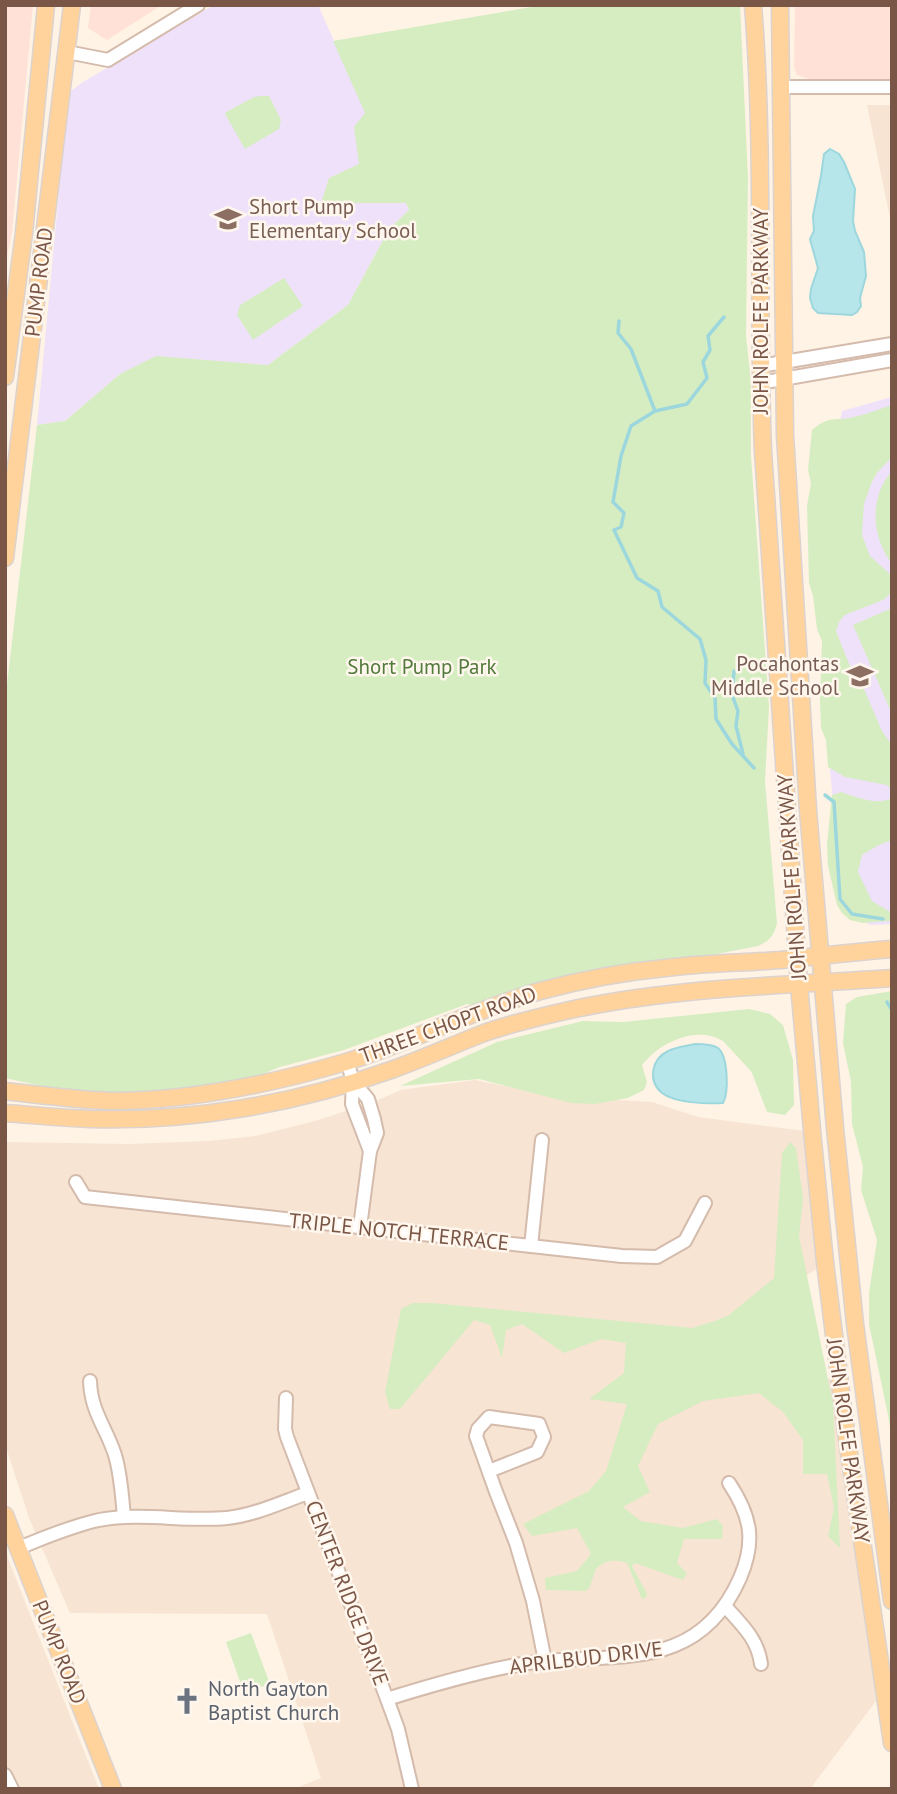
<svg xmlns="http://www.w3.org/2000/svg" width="897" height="1794" viewBox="0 0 897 1794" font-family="'PT Sans',sans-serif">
	<rect width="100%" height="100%" fill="#fef3e5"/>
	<g fill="#f7e4d3">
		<polygon points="867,105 892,105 892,228"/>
		<polygon points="475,1080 561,1097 652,1102 698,1117 804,1131 819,1267 718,1337 832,1380 876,1701 810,1789 294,1789 321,1778 267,1614 70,1613 29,1518 5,1444 5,1142 129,1144 209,1141 256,1136 322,1119 378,1100 401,1090"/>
		<polygon points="5,1551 99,1789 5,1789"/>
	</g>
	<g fill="#ffe1d8">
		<polygon points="5,5 33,5 12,232 5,266"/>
		<polygon points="91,5 162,5 107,40 88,28"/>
		<polygon points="795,5 892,5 892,86 809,79 797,75 794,67"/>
	</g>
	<g fill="#f0e1fb">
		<polygon points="214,5 318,5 409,210 389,229 348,305 268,365 156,357 120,374 65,421 37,425 68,97 71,91 83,82"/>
		<polygon points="892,397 892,924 870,925 843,905 826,728 834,454 842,411"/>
	</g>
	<g fill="#d6edc2">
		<path d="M543,5H740L748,178L746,335L751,383V456L769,706L765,781L777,923C774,936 769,941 758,946L613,974L489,1008L467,1004L344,1050L280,1067L221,1091L110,1101L5,1078V702L37,425L65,421L120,374L156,356L268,365L348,305L389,229L409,210L406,203H321L329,178L359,164L354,127L365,113L333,41Z"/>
		<polygon points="261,96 269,96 281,120 279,129 245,149 225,114 226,112 254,97"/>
		<polygon points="284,278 303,306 253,340 237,315 240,305"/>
		<path d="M892,405V457L877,473L872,482L864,504L862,535L870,556L891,575L892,592L883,600L845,615L839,622L836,631L850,666L864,689L882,731L889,741L892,742V790L887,785L845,777L828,767L826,740L821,728L820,701L822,641L817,629L813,596L809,583L807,506L811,483L808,470L812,430C831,414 834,422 854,417C867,414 879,409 892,405Z"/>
		<path d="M892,471V564C871,537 869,497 892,471Z"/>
		<polygon points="892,608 892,714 853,625"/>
		<path d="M841,792C857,797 876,806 892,798V840L877,846L862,855L858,872L870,897L872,901L892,913V919L889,921L863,923L850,920L842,913L837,905L828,866L827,844L832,795Z"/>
		<polygon points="892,991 892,1440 888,1415 869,1324 869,1293 877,1240 861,1190 863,1167 852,1124 851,1082 843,1043 846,1004 857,997"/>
		<path d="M749,1009L770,1014L783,1025L793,1060L794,1105L785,1115L767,1112L752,1073L749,1069L723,1041C697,1025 660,1042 642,1065L647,1082L644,1090L628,1098L595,1104L571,1103L479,1079L400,1086L497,1042L583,1021L623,1022Z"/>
		<path d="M790,1142L796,1148L803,1198L799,1236L833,1404L840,1548L828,1536L834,1508L827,1474H803V1440L783,1412L759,1393L703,1401L658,1424L638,1466L650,1492L623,1507L641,1521L683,1528L717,1519L723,1526L722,1539H684L677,1563L687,1573L683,1580L635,1563L632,1566L647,1594L646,1598L642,1599L627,1563C615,1559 605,1560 596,1569L589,1589L585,1591L546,1590L545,1578L577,1571L591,1554L577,1528L532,1536L523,1524L589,1491L606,1471L627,1404L589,1399L624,1373L626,1343L601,1339L564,1353L522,1324L506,1330L502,1358L490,1325L474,1320L400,1409H390L385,1392L401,1309L413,1303H432L692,1328L715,1321L729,1315L774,1278L782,1153Z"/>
		<polygon points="251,1633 270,1684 244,1693 226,1642"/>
	</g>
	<g fill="#b7e6ea" stroke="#9cd7dd" stroke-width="2">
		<polygon points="830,149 839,154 844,162 855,189 853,221 855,231 864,252 866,276 860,298 861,306 857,312 852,315 818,313 813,308 810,298 811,289 818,268 810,239 814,231 813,216 821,176 824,154"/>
		<path d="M695,1044C702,1044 712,1044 718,1048C728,1056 729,1092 723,1103C707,1104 675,1103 662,1093C647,1080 652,1059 668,1051C675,1047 687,1046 695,1044Z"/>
	</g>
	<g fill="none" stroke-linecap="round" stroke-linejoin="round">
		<g stroke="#9cd7dd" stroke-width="3.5">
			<polyline points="724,317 708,336 710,350 703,362 707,378 687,404 655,411 631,426 621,456 613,502 624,513 621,527 614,530 637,578 658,591 662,607 700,639 706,660 705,683 715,698 716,719 732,744 754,768"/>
			<polyline points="619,321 618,333 631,349 655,411"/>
			<polyline points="734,671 732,695 738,711 736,726 743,754"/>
			<polyline points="825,795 834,802 840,899 852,914 883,919"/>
			<polyline points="887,1002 892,1010"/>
		</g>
		<defs>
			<g id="minor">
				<polyline points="67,52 108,60 198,5"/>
				<polyline points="782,87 892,87"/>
				<polyline points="760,366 892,344"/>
				<polyline points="760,383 892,360"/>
				<polyline points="347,1061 353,1081 352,1104 370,1151"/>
				<polyline points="353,1081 368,1099 374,1119 377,1133 370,1151 360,1227"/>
				<polyline points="76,1182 85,1197 622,1256 657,1257 685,1241 705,1203"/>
				<polyline points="531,1246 542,1140"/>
				<path d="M90,1381C91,1412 106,1427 115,1455C121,1475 122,1496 124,1517"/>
				<polyline points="286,1398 285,1429 287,1437 387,1699 398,1729 412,1789"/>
				<polyline points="489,1471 537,1452 544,1437 539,1424 489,1417 478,1429 476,1436 496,1492 516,1543 533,1601 545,1661"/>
				<path d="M18,1548C44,1538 71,1526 99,1520C142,1512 184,1522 227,1518C255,1515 282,1502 308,1493"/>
				<path d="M725,1606C741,1624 758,1639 761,1664"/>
				<path d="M387,1699C432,1685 476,1672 522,1664C608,1650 696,1678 740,1578C756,1541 751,1516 729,1483"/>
				<polyline points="5,1775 12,1789"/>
			</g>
			<g id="major">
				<path d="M753,5C765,154 757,303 763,451L799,985L813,1141L825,1262L846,1432L892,1743"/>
				<polyline points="780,5 785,435 808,810 835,1128 855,1324 892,1601"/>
				<polyline points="5,377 24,233 46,5"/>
				<polyline points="5,558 72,5"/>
				<path d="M5,1091C40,1095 76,1100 111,1101C189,1101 271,1084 346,1062C411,1042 473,1010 540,991C581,980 623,972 665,968C703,963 742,963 781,960C818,956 855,952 892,949"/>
				<path d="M5,1113C33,1115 62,1118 90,1119C191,1122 295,1104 391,1070C422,1059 453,1045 484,1033C509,1024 535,1018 561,1012C669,987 782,986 892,978"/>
				<polyline points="5,1515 113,1789"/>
			</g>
		</defs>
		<use href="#minor" stroke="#d4bbac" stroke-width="16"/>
		<use href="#major" stroke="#dcd3cf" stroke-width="19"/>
		<use href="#minor" stroke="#fff" stroke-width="12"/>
		<use href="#major" stroke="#ffd39b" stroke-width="16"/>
	</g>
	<defs>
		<symbol id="school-bare" viewBox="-9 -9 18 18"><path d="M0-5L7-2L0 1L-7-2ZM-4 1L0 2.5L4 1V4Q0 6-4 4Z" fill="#8d6e63" stroke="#fff7ed" stroke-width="2.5" paint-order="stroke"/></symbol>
		<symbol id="church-bare" viewBox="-9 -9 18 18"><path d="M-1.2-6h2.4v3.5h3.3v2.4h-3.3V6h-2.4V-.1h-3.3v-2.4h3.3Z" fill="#6b7280" stroke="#fff7ed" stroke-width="2.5" paint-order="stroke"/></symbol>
	</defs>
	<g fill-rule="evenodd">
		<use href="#school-bare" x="209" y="200" width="38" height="38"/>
		<use href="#school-bare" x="841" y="657" width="38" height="38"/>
		<use href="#church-bare" x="168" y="1682" width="38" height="38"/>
	</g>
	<g text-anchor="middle" stroke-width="5" stroke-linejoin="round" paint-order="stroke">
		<g font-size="21" fill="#785e54" stroke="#fff7ed" text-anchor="start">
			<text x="249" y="214">Short Pump<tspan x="249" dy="24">Elementary School</tspan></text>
			<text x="839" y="671" text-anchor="end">Pocahontas<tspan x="839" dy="24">Middle School</tspan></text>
		</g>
		<g font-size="21" fill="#7a5647" stroke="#fff7ed">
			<text transform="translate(39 282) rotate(-83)" y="7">PUMP ROAD</text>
			<text transform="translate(761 311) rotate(-90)" y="7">JOHN ROLFE PARKWAY</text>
			<text transform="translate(792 877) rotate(-94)" y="7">JOHN ROLFE PARKWAY</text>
			<text transform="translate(448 1025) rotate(-20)" y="7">THREE CHOPT ROAD</text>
			<text transform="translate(399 1232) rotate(6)" y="7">TRIPLE NOTCH TERRACE</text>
			<text transform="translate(848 1441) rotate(82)" y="7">JOHN ROLFE PARKWAY</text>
			<text transform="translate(347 1593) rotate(69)" y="7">CENTER RIDGE DRIVE</text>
			<text transform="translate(59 1652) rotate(68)" y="7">PUMP ROAD</text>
			<text transform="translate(586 1658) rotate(-7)" y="7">APRILBUD DRIVE</text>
		</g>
		<g font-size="21" fill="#527a3c" stroke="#fff7ed">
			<text x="422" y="674">Short Pump Park</text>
		</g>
		<g font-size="21" fill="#5b616d" stroke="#fff7ed" text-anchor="start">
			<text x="208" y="1696">North Gayton<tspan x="208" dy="24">Baptist Church</tspan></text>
		</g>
	</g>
	<rect width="897" height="1794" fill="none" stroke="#7a5647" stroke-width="14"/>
</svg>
